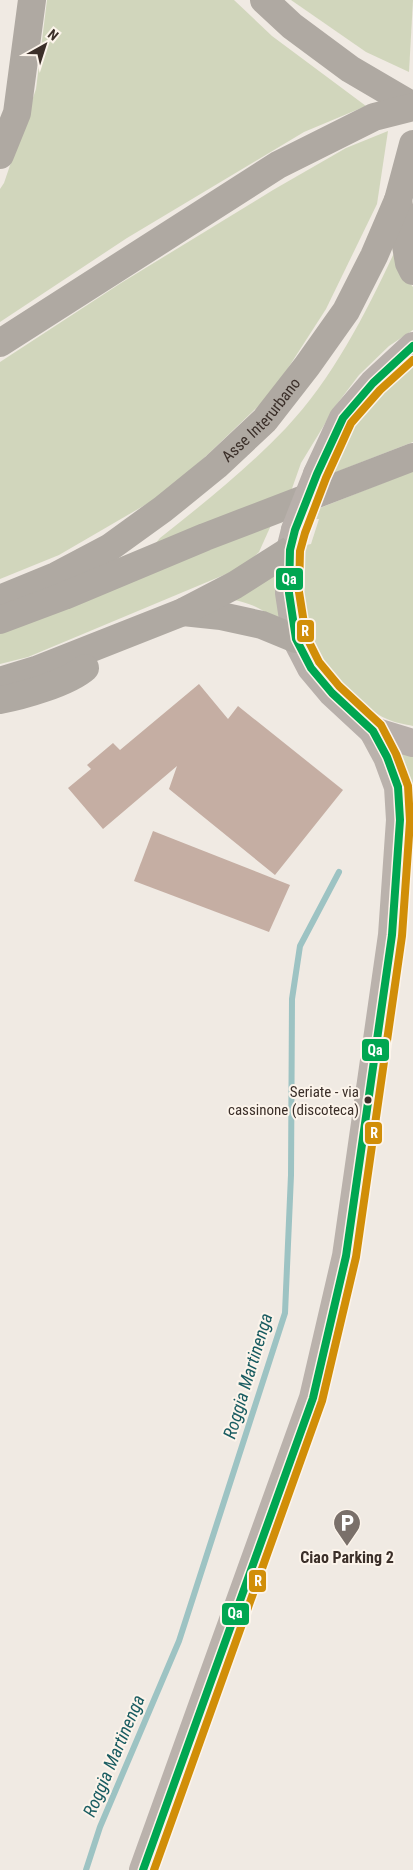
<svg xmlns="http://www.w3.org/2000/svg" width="413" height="1870" viewBox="0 0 413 1870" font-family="'Roboto Condensed',sans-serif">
	<rect width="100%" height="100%" fill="#f0eae3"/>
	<g fill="#d1d6bc">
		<polygon points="47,0 234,0 272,36 366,106 304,132 127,238 0,322 0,189 4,183 36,89"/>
		<polygon points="291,0 413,0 409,72 366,52"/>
		<polygon points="388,131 377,204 326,309 272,393 203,459 157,498 59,555 0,579 0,362 121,283 273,190 346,148"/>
		<path d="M395,251L406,278L413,287V330L389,346L359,375L337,404L301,463L289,497L151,549L160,538C204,503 247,469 286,428C333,378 366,313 395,251Z"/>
		<polygon points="413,360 413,442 331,474 347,444 342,443 357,418"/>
		<path d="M413,471V726C405,724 395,723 387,719C336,695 301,635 301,579C302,567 304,556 306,545L311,544L319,519H316L320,508Z"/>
		<polygon points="272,523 259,552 243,567 28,657 0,664 0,631"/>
		<path d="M281,565L286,629C265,611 259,605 230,599Z"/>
		<polygon points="399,753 413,755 413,815"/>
	</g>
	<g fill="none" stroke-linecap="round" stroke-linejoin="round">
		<polyline stroke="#9dc3c3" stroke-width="6" points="86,1870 100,1827 179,1641 285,1313 291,1175 292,999 300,946 339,872"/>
	</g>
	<g fill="#c5aea3">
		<polygon points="199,684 228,719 238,706 343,790 275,875 169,789 177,766 103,829 68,788 91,769 87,765 113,743 120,750"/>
		<polygon points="153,831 290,885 269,932 134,881"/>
	</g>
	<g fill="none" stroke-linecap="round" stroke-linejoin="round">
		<polyline stroke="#bab2ac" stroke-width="28" points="143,1870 313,1398 346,1256 392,935 400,820 398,787 387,757 373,731"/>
		<g stroke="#b8b0ab" stroke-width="28">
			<polyline points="317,474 343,418 373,383 413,346"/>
			<polyline points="295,530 290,550 289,593 296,639 311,668 332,693 373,731 413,743"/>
		</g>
		<g stroke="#afa9a2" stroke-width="28">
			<polyline points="264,0 292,26 350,69 413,106"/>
			<polyline points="0,155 17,113 32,0"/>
			<polyline points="398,200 409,263 413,271"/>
			<polyline points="0,343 278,165 374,117 413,107"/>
			<path id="s1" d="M0,599L56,576L109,548L163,509L216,466L265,420L307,366L346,311L374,256L398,200L413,144"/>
			<polyline points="183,612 221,616 262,625 296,639"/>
			<polyline points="0,620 64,596 205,537 413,457"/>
			<polyline points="0,681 36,670 183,612 235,585 290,550"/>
			<path d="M0,700C22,696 68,683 85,668"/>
		</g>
		<polyline stroke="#b8b0ab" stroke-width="28" points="295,530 317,474"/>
		<defs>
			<polyline id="bus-1" points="143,1870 313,1398 346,1256 392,935 400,820 398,787 387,757 373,731 332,693 311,668 296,639 289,593 290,550 295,530 317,474 343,418 373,383 413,346"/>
			<polyline id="bus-2" points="154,1870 322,1401 356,1257 402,936 410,821 408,786 396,754 381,725 339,686 319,662 306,636 299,592 300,551 305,533 326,478 351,423 380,390 413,360"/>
		</defs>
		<use href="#bus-1" stroke="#fcf4eb" stroke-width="11"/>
		<use href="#bus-2" stroke="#fcf4eb" stroke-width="11"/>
		<use href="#bus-1" stroke="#00a651" stroke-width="8"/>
		<use href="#bus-2" stroke="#d18e08" stroke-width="8"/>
	</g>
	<defs>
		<symbol id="parking-pin" viewBox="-11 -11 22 30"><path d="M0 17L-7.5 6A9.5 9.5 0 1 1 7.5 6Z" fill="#7a706a" stroke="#fcf4eb"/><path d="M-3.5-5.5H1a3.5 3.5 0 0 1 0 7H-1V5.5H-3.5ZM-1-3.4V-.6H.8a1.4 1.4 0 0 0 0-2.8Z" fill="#fff"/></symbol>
	</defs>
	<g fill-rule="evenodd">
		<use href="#parking-pin" x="331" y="1507" width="32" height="43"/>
	</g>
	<circle fill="#3b2f29" stroke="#fcf4eb" stroke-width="2" cx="368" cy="1100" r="4.5"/>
	<g text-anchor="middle" stroke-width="4" stroke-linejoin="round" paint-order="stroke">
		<g font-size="15" fill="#3b2f29" stroke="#fcf4eb" text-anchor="end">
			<text x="359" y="1097">Seriate - via<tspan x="359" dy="18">cassinone (discoteca)</tspan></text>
		</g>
		<g font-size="16" fill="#3b2f29" stroke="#fcf4eb">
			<text dy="6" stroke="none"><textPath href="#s1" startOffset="320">Asse Interurbano</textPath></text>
		</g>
		<g font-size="16" font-weight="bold" fill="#3b2f29" stroke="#fcf4eb">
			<text x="347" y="1563">Ciao Parking 2</text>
		</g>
		<g font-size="18" font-style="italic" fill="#195c61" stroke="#fcf4eb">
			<text transform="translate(248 1376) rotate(-73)" y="6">Roggia Martinenga</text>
			<text transform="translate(114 1756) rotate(-67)" y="6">Roggia Martinenga</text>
		</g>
	</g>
	<g stroke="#fcf4eb" stroke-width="2">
		<rect x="275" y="567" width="29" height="24" rx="5" fill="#00a651"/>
		<rect x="296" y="619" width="19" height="24" rx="5" fill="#d18e08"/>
		<rect x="361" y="1038" width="29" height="24" rx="5" fill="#00a651"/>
		<rect x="364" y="1121" width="19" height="24" rx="5" fill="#d18e08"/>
		<rect x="248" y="1569" width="19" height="24" rx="5" fill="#d18e08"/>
		<rect x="221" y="1602" width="29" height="24" rx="5" fill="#00a651"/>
	</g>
	<g font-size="14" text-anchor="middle" font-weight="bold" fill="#fff">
		<text x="289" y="584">Qa</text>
		<text x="305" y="636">R</text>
		<text x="375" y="1055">Qa</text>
		<text x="374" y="1138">R</text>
		<text x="258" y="1586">R</text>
		<text x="235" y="1618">Qa</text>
	</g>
	<g transform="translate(45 45) rotate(39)" stroke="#fcf4eb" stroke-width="4" paint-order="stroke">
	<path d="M0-4L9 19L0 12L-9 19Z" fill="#3b2f29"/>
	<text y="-8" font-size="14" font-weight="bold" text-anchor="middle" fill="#3b2f29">N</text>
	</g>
</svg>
